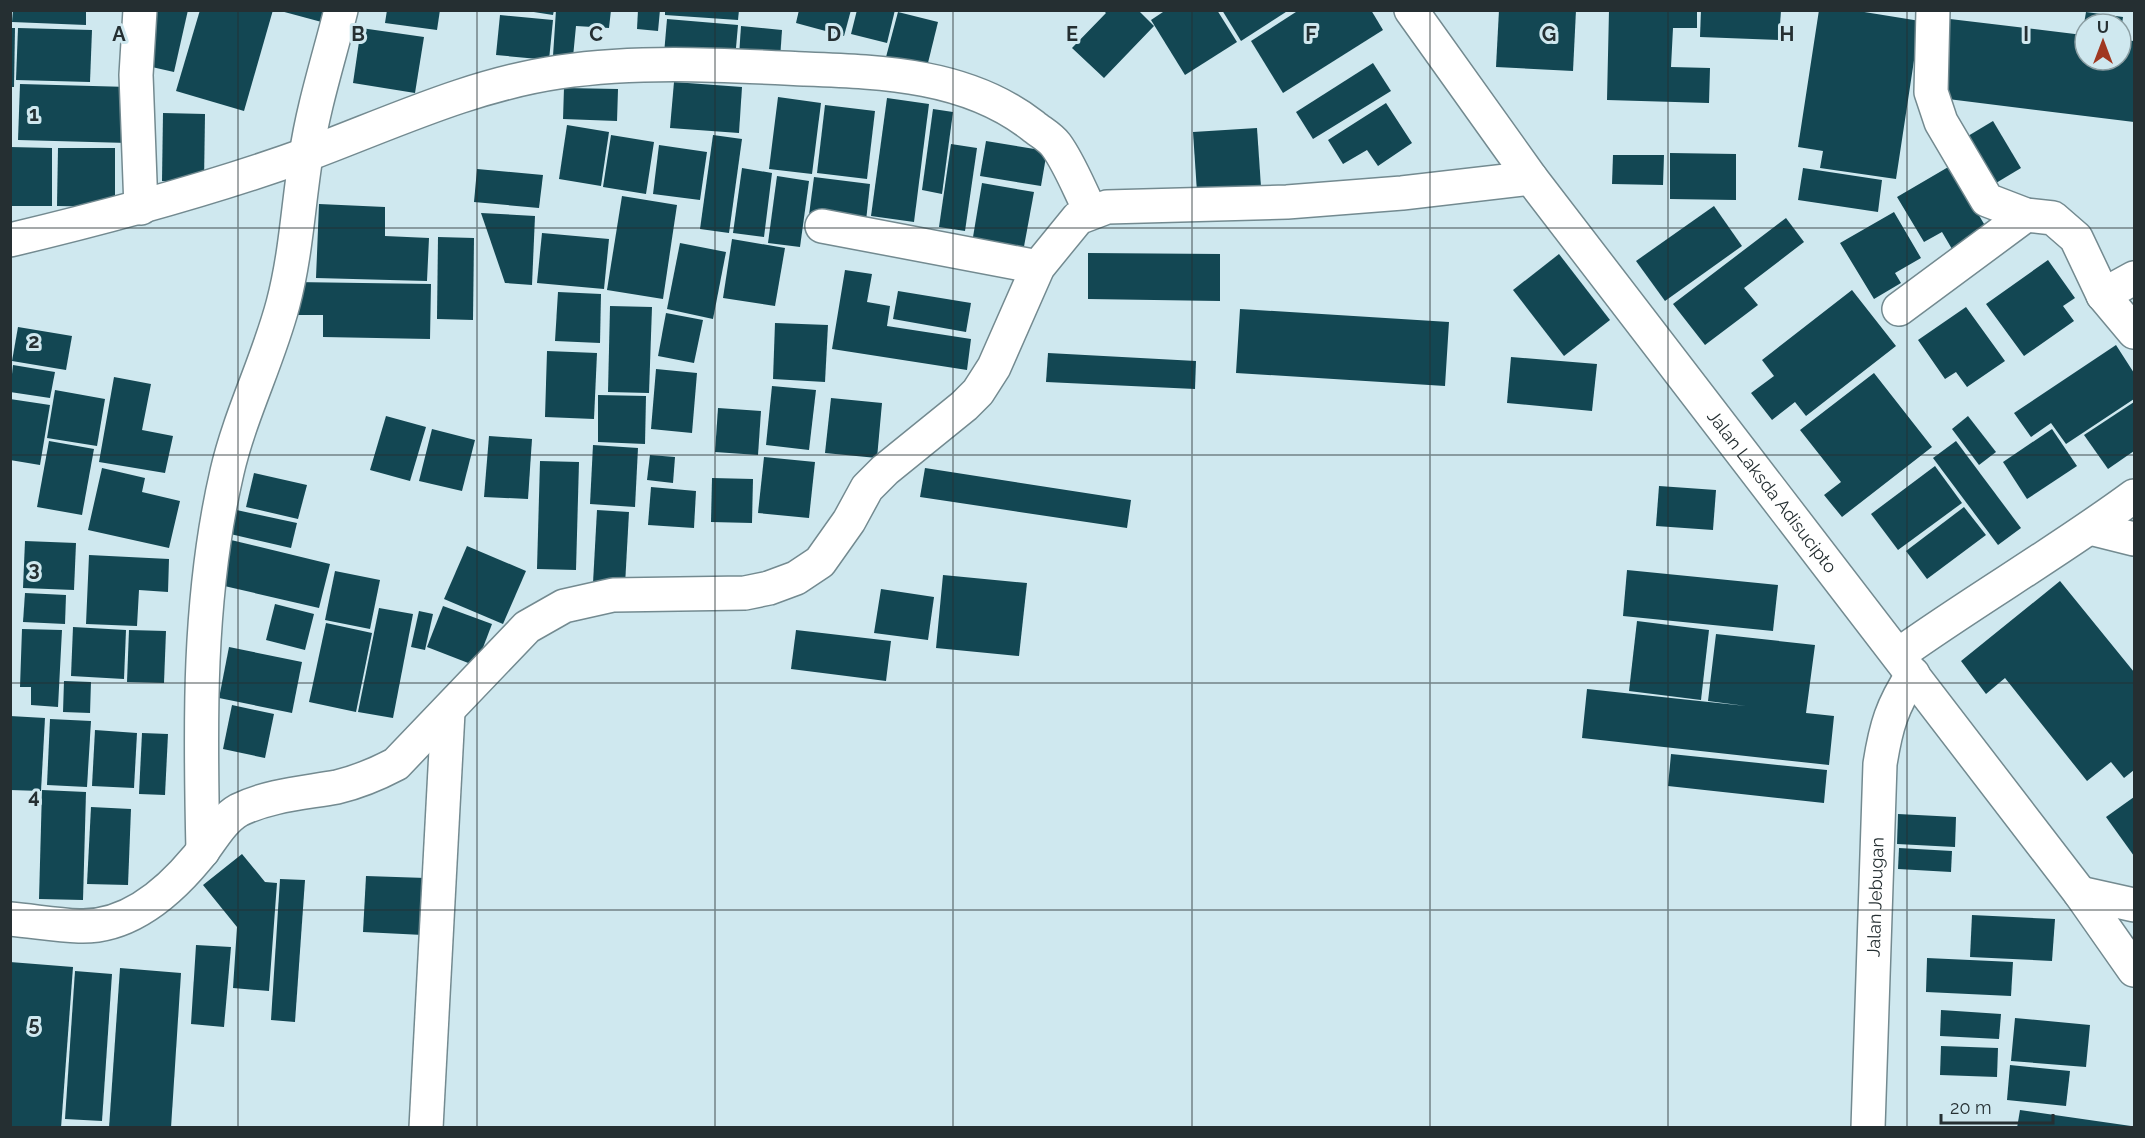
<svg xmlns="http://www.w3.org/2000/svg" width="2145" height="1138" viewBox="0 0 2145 1138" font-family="Raleway,sans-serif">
	<rect width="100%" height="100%" fill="#cfe8ef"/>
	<g fill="#134753">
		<polygon points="13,10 86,10 86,25 12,22"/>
		<polygon points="155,10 188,10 174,72 143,65"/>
		<polygon points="200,10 273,10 244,111 176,91"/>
		<polygon points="277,10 333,10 329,24"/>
		<polygon points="387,10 440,10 437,30 385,23"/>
		<polygon points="521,10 554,10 553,15"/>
		<polygon points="556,10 611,10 609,28 576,26 573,57 553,56"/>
		<polygon points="638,10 660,10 658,31 637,29"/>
		<polygon points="665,10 739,10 738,20 665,15"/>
		<polygon points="799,10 851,10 844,36 796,23"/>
		<polygon points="857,10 895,10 887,43 851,34"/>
		<polygon points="1103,10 1138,10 1154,26 1104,78 1072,48 1106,13"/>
		<polygon points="1166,10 1217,10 1237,42 1185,75 1151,20"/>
		<polygon points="1222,10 1289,10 1241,41"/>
		<polygon points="1299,10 1371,10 1383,30 1283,93 1251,41"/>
		<polygon points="1499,10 1576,10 1573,71 1496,67"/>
		<polygon points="1609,10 1697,10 1697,28 1673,28 1671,67 1710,68 1709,103 1607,100"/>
		<polygon points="1701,10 1781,10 1779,40 1700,37"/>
		<polygon points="1819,10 1852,10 1920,21 1896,179 1820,168 1823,151 1798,147"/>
		<polygon points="898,12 938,22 927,67 886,57"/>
		<polygon points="2086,12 2123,17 2122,24 2084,24"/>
		<polygon points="500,15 553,20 549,60 496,55"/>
		<polygon points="667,19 738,25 735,59 664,54"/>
		<polygon points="1950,19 2083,35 2085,30 2085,60 2121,60 2121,40 2134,41 2134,122 1940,98"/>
		<polygon points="741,26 782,30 780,59 739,56"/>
		<polygon points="10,28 15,28 14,87 10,87"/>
		<polygon points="18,28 92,30 90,82 16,80"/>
		<polygon points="361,28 424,37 415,93 353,83"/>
		<polygon points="1373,63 1391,91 1313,139 1296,112"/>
		<polygon points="674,82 742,87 739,133 670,128"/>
		<polygon points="20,84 129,87 128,143 18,140"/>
		<polygon points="564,88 618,89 617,121 563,119"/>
		<polygon points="778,97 821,103 812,174 769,169"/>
		<polygon points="887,98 929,104 914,222 871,216"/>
		<polygon points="1386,103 1412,143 1378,166 1367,150 1343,164 1328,140"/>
		<polygon points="825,105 875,111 867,179 817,173"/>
		<polygon points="933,109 953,112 942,194 922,190"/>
		<polygon points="163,113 205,114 204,182 162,181"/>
		<polygon points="1993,121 2021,168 1991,186 1963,139"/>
		<polygon points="567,125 609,132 601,186 559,179"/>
		<polygon points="1257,128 1261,187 1197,192 1193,132"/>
		<polygon points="611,135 654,142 646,194 603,187"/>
		<polygon points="713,135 742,139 729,233 700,229"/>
		<polygon points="986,141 1047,151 1041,186 980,176"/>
		<polygon points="951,144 977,148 965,231 939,227"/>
		<polygon points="659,145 707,152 700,200 653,194"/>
		<polygon points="10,147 52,148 52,206 10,206"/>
		<polygon points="58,148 115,148 115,207 57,206"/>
		<polygon points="1670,153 1736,154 1736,200 1670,199"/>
		<polygon points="1613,155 1664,155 1663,185 1612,184"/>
		<polygon points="1950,166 1987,229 1952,249 1942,232 1924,242 1897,197"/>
		<polygon points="742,168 772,173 764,237 733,233"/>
		<polygon points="1803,168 1882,180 1878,212 1798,200"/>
		<polygon points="477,169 543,175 539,208 474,202"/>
		<polygon points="777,176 809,181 800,247 768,243"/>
		<polygon points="814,177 870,184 866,221 809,215"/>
		<polygon points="982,183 1034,192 1023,252 972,243"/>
		<polygon points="622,196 677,205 663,299 607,290"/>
		<polygon points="319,204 385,207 385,236 429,238 427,281 316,278"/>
		<polygon points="1714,206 1742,246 1665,301 1636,261"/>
		<polygon points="1894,212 1921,258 1895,273 1901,283 1874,299 1840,243"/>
		<polygon points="481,213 535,216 532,285 505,283"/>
		<polygon points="1786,218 1804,242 1744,288 1758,305 1705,345 1673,304"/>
		<polygon points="542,233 609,239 604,289 537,283"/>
		<polygon points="438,237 474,238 473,320 437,319"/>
		<polygon points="732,239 785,248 775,306 723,298"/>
		<polygon points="680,243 726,252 713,319 667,309"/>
		<polygon points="1088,253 1220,254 1220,301 1088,299"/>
		<polygon points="1559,254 1610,320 1564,356 1513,290"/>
		<polygon points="2048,260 2075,298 2063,306 2074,321 2024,356 1986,304"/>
		<polygon points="845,270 872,274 867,302 890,306 887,326 971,339 967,370 832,349"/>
		<polygon points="294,282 431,284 430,339 323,337 323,315 294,315"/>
		<polygon points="1852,290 1896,346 1806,416 1795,402 1772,420 1751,393 1774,376 1762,360"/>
		<polygon points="898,291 971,303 966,332 893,319"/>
		<polygon points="558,292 601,294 600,343 555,341"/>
		<polygon points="610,306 652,307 649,393 608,392"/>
		<polygon points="1966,307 2005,361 1967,387 1956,372 1945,379 1918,340"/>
		<polygon points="1240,309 1449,322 1445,386 1236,373"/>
		<polygon points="666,313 703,320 694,363 658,356"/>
		<polygon points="775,323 828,325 825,382 773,379"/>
		<polygon points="18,327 72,336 66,370 12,361"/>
		<polygon points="2116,345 2134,373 2134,399 2066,444 2051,423 2031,437 2014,413"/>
		<polygon points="547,351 597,353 594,419 545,417"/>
		<polygon points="1048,353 1196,361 1195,389 1046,382"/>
		<polygon points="1511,357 1597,364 1592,411 1507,403"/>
		<polygon points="13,365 55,372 50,398 10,392"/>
		<polygon points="656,369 697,373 692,433 651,429"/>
		<polygon points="1874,373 1932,447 1842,517 1824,495 1841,482 1800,430"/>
		<polygon points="114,377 151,384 142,430 173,436 165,473 99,462"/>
		<polygon points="772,386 816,390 809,450 766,445"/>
		<polygon points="55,390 105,399 97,446 47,438"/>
		<polygon points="598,395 646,396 645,444 598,442"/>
		<polygon points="831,398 882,403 877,458 825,453"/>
		<polygon points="10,399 50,405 40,465 10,460"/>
		<polygon points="2134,402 2134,451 2108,469 2084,435"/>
		<polygon points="718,408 761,411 758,455 715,452"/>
		<polygon points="386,416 426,427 410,481 370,470"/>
		<polygon points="1968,416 1996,452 1979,465 1952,429"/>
		<polygon points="432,429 475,440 462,491 419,481"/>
		<polygon points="2052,429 2077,466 2027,499 2003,462"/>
		<polygon points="489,436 532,439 528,499 484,497"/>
		<polygon points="49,441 94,449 82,515 37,507"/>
		<polygon points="1956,441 2021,528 1998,545 1933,458"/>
		<polygon points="593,445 638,448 635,507 590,504"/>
		<polygon points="650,455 675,457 673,483 647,480"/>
		<polygon points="764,457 815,462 809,518 758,513"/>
		<polygon points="540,461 579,462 576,570 537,569"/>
		<polygon points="1935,466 1962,503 1898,550 1871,514"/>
		<polygon points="102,468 145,478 142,492 180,501 169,548 88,530"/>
		<polygon points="925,468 1131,500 1127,528 920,497"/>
		<polygon points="254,473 307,485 298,519 246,507"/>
		<polygon points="712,478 753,479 752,523 711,522"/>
		<polygon points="1659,486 1716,490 1713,530 1656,526"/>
		<polygon points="651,487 696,491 694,528 648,525"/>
		<polygon points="1964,507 1986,535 1927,579 1906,551"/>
		<polygon points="232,509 297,523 291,548 226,533"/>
		<polygon points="597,510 629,512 625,585 593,583"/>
		<polygon points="231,540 330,564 319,608 220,585"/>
		<polygon points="25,541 76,543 74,590 23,588"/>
		<polygon points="467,546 526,571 503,624 444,599"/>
		<polygon points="89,555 169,559 168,592 139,590 137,626 86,624"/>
		<polygon points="1627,570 1778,585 1773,631 1623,616"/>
		<polygon points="335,571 380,580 370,629 325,620"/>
		<polygon points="943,575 1027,583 1019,656 936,648"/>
		<polygon points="2060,581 2134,672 2134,770 2124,778 2111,762 2087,781 2005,678 1986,694 1961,661"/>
		<polygon points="881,589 934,597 928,640 874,633"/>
		<polygon points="25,593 66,595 65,624 23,622"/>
		<polygon points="275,604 314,614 305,650 266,640"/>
		<polygon points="443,606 492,624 476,666 427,647"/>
		<polygon points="379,608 413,614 393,718 358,712"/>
		<polygon points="419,611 433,614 425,650 411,647"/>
		<polygon points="1637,621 1709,630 1701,700 1629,691"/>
		<polygon points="326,623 372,633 356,712 309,702"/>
		<polygon points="73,627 126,630 124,679 71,676"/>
		<polygon points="22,629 62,630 58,707 31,705 31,687 20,687"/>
		<polygon points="129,630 166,631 164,683 127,682"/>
		<polygon points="796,630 891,641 886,681 791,669"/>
		<polygon points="1716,634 1815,645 1806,713 1834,716 1829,765 1582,738 1587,689 1746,706 1708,701"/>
		<polygon points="229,647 302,662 292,713 219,698"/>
		<polygon points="64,681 91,682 90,713 63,712"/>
		<polygon points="232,705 274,714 265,758 223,749"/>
		<polygon points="10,716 45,718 41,791 10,790"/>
		<polygon points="50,719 91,721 87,787 47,785"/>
		<polygon points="95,730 137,733 134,788 92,786"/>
		<polygon points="142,733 168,734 165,795 139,794"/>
		<polygon points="1671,754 1827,770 1824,803 1668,786"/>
		<polygon points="42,790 86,792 83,900 39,899"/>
		<polygon points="2134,797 2134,856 2106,817"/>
		<polygon points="91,807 131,809 128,885 87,884"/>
		<polygon points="1898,814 1956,817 1955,847 1897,844"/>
		<polygon points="1899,848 1952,851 1951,872 1898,869"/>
		<polygon points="242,854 265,882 277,883 269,991 233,988 237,927 203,885"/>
		<polygon points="366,876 426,878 423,935 363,932"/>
		<polygon points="280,879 305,880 295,1022 271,1020"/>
		<polygon points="1972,915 2055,919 2052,961 1970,957"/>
		<polygon points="196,945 231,947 224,1027 191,1024"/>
		<polygon points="1927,958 2013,962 2011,996 1926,992"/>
		<polygon points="10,962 73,967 61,1128 10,1128"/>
		<polygon points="120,968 181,973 171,1128 109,1128"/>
		<polygon points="75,971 112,974 102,1121 65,1119"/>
		<polygon points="1941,1010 2001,1014 1999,1039 1940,1036"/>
		<polygon points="2015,1018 2090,1025 2086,1067 2011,1061"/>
		<polygon points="1941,1046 1998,1048 1997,1077 1940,1075"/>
		<polygon points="2010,1065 2070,1071 2066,1106 2007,1100"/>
		<polygon points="2020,1110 2131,1126 2131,1128 2017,1128"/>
	</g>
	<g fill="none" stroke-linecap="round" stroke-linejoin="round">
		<defs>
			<g id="street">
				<polyline points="140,10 136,75 141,208"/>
				<polyline points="1933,10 1931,92 1941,122 1987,200 2026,215 2053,218 2076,238 2103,295 2134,332"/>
				<polyline points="822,226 1038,267"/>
				<path d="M10,240C111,216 211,189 308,154C391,123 471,85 559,72C641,60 722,65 804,69C884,72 968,75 1033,126C1040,132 1050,137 1056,145C1070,164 1080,191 1091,212"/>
				<polyline points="2103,295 2134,278"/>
				<polyline points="1899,309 2026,215"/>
				<polyline points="2090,528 2134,539"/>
				<path d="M1898,655C1975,600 2058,552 2134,496"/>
				<path d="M203,851C200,724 198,597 227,472C240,415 268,361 283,304C296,255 298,206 306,156C313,107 329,58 341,10"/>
				<polyline points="2080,893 2134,905"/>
				<path d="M10,919C33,921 56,925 79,926C127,928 168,893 197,858C210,843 221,820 239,810C270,795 304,793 337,787C358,782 377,774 396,764L527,627L564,606L613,595L745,593L769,588L796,578L820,562L849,521L867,488L885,470L964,406L978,392L994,367L1038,267L1078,218L1107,207L1287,202L1402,193L1531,178"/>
				<polyline points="426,1128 448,712"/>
				<path id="s1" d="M1868,1128L1880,764C1886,726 1892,706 1913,674"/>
			</g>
			<g id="secondary">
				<path id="s2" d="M1411,10L1531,178L2080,893L2134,970"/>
			</g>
		</defs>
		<use href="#street" stroke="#738a90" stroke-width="36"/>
		<use href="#secondary" stroke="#738a90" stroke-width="36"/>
		<use href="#street" stroke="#fff" stroke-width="33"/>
		<use href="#secondary" stroke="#fff" stroke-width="33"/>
	</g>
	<path fill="none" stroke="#252f32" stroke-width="1.5" stroke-opacity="0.55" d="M238,10V1128M477,10V1128M715,10V1128M953,10V1128M1192,10V1128M1430,10V1128M1668,10V1128M1907,10V1128M10,228H2134M10,455H2134M10,683H2134M10,910H2134"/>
	<g text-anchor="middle" stroke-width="6" stroke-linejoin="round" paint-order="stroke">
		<g font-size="18" fill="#252f32" stroke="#cfe8ef">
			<text dy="6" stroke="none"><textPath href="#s2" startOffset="602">Jalan Laksda Adisucipto</textPath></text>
			<text dy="6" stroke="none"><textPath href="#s1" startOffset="231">Jalan Jebugan</textPath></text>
		</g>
	</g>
	<g font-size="20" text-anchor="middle" font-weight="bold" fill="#252f32" stroke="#cfe8ef" stroke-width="6" stroke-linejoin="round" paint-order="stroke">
		<text x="119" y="41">A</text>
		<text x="358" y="41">B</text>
		<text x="596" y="41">C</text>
		<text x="834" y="41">D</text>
		<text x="1072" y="41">E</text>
		<text x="1311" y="41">F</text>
		<text x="1549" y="41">G</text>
		<text x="1787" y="41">H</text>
		<text x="2026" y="41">I</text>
		<text x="34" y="121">1</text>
		<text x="34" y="348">2</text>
		<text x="34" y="576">3</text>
		<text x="34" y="803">4</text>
		<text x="34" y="1031">5</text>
	</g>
	<rect width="2145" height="1138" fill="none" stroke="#252f32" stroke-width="24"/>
	<g transform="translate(2103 42)"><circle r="28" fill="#cfe8ef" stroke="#8b9ea3" stroke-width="1.5"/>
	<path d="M0-4.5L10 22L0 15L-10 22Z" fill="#a03720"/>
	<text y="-9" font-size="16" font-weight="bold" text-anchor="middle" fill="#252f32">U</text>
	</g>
	<path d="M1941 1114v9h112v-9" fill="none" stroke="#252f32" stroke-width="3"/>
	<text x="1950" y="1114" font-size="18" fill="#252f32" stroke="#cfe8ef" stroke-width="4.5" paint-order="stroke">20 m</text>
</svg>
